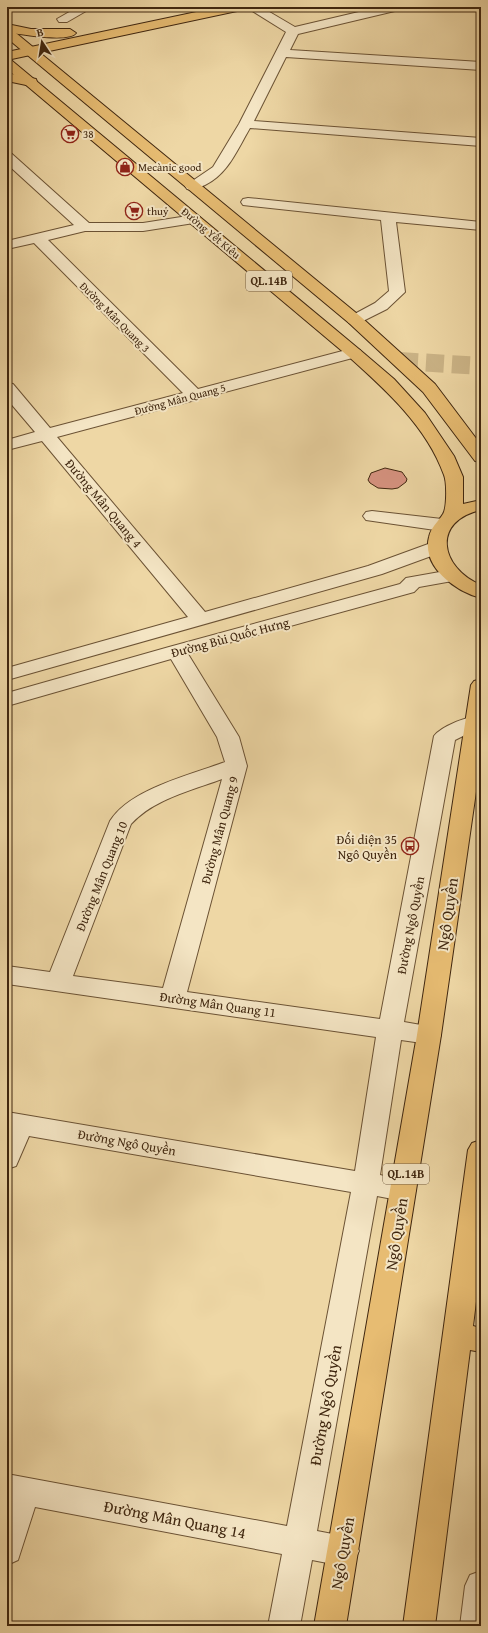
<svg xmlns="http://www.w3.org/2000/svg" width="488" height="1633" viewBox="0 0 488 1633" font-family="'Gentium Book Plus',serif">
	<rect width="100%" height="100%" fill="#eed7a5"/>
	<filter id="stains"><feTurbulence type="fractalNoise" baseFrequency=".005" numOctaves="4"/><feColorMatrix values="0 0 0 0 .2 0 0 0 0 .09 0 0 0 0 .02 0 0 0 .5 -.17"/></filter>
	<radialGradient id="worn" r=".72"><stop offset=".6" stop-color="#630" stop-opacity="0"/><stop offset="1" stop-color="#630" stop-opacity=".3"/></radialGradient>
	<polygon fill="#d89482" stroke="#3f260f" points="385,468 402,472 407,479 406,482 398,488 392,489 378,488 370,483 368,480 371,473"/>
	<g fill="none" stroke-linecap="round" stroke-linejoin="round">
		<polyline stroke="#cbb487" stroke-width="18" stroke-dasharray="18 8" stroke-linecap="butt" points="400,361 481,366"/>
		<defs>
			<g id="minor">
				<polygon points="78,7 93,7 67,22 59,22 57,19"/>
				<path d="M246,7H261L295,27L380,7H401L399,10L298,34L290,50L481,62V70L286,57L254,121L481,138V146L250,128C237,150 228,174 205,185C198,188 194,191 187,189L185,186L213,167L239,124L286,32Z"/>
				<polygon points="7,153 12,154 89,223 143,223 194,215 199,216 201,219 199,222 194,223 143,231 85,231 48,240 198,389 354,348 360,350 362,353 360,356 57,437 205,612 368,566 431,543 438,541 445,543 447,547 445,551 382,574 7,680 7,668 188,617 42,441 7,450 7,440 35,432 7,399 7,383 13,384 50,428 183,393 34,243 7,249 7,241 74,225 7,164"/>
				<polygon points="248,198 481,222 481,230 396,222 405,292 387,309 355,325 349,323 347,320 349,317 375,303 389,291 381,220 243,205 241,202 243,199"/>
				<polygon points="372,511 442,519 449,521 451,525 449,529 442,531 366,520 363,516 366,512"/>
				<path d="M451,570L458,572L461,576L458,580L419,587L414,592L188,654L239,737L247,766L187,992L380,1019L434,736C441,727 470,714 481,717V727L455,740L404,1022L438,1028L441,1035L438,1042L429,1044L401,1040L380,1175L412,1182L416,1190L412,1198L403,1201L377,1196L317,1531L343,1536L354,1541L359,1551L354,1561L343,1566L312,1560L300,1626H268L282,1554L35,1507L18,1560L7,1565V1474L287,1526L351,1192L29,1136L16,1166L7,1169V1112L355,1171L376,1037L7,984V966L50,972L110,821C130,789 190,775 225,762L217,737L171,659L7,706V693L169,647L400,584L406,578ZM222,779L163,988L73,976L131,824C154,799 190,791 222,779Z"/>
				<polygon points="481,1571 481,1626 460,1626 465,1586 470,1575"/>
			</g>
			<g id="major">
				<polygon points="220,7 243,7 237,11 7,60 7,52"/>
				<path d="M7,24L31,29H70L76,33C69,43 19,34 7,32Z"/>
				<polygon points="7,73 36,79 37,82 31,86 7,81"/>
			</g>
			<g id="highway">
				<polygon points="7,28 11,29 361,317 435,384 481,445 481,462 475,461 423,392 349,323 7,38"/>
				<path d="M7,59L11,60L360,350L394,379L425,413L454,456L463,477V504L481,500V510C431,521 440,568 481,585V598C457,592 421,567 429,537C431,527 438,522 443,514C447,508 447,482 444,475C427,427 386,390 348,356L7,69Z"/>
				<polygon points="481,679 481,757 441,1035 346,1626 314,1626 417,1035 471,685 474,681"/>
				<polygon points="481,1140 481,1261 473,1326 481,1328 481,1352 470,1350 435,1626 403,1626 468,1150 472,1143"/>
			</g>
		</defs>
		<use href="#minor" stroke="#6b5234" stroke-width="2"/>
		<use href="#major" stroke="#3f260f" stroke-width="2"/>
		<use href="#highway" stroke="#3f260f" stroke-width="2"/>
		<use href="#minor" fill="#f4e5c4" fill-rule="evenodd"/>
		<use href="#major" fill="#e7bc72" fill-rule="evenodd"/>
		<use href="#highway" fill="#e7bc72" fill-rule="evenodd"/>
	</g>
	<defs>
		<symbol id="supermarket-ring" viewBox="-11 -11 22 22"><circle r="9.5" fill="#f4e5c4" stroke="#8f2418" stroke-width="1.5"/><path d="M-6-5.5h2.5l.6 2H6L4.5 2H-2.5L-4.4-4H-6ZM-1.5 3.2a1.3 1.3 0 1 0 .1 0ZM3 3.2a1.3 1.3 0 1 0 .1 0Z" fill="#8f2418"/></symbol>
		<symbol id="shop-ring" viewBox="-11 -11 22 22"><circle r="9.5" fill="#f4e5c4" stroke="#8f2418" stroke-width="1.5"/><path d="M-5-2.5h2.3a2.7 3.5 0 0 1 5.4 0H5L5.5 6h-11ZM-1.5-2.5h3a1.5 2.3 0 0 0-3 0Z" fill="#8f2418"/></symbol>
		<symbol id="bus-ring" viewBox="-11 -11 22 22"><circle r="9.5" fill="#f4e5c4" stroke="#8f2418" stroke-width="1.5"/><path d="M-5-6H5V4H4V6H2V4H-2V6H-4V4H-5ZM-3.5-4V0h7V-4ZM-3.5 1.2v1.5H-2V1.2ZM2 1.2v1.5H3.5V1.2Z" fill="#8f2418"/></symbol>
	</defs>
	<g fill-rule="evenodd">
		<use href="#supermarket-ring" x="60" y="124" width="20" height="20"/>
		<use href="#shop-ring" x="115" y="157" width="20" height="20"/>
		<use href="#supermarket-ring" x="124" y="201" width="20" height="20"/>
		<use href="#bus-ring" x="400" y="836" width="20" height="20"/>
	</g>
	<g text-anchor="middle" stroke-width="4" stroke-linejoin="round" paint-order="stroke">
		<g font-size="11" fill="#3f260f" stroke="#f4e5c4" text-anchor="start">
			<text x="83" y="138">38</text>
			<text x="138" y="171">Mecànic good</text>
			<text x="147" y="215">thuỷ</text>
		</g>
		<g font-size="11" fill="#3f260f" stroke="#f4e5c4">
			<text transform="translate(211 233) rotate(40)" y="4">Đường Yết Kiêu</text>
			<text transform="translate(115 317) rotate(45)" y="4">Đường Mân Quang 3</text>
			<text transform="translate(180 399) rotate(-15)" y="4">Đường Mân Quang 5</text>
		</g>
		<g fill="#f4e5c4" stroke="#755f45" stroke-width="1">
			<rect x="246" y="271" width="46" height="20" rx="3"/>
			<rect x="383" y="1164" width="46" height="20" rx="3"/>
		</g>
		<g font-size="12" font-weight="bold" fill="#3f260f">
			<text x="269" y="285">QL.14B</text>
			<text x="406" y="1178">QL.14B</text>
		</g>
		<g font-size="13" fill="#3f260f" stroke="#f4e5c4">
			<text transform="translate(104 503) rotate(50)" y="5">Đường Mân Quang 4</text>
			<text transform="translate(230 637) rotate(-15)" y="5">Đường Bùi Quốc Hưng</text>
			<text transform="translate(219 830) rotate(-75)" y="5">Đường Mân Quang 9</text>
			<text transform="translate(101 876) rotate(-68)" y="5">Đường Mân Quang 10</text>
			<text transform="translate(410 925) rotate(-79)" y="5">Đường Ngô Quyền</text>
			<text transform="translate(218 1004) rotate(8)" y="5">Đường Mân Quang 11</text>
			<text transform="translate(127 1142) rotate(10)" y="5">Đường Ngô Quyền</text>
		</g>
		<g font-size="13" fill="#3f260f" stroke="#f4e5c4" text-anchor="end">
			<text x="397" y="844">Đối diện 35<tspan x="397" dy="15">Ngô Quyền</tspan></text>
		</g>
		<g font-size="16" fill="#3f260f" stroke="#f4e5c4">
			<text transform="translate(447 914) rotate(-82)" y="6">Ngô Quyền</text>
			<text transform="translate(396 1234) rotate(-81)" y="6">Ngô Quyền</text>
			<text transform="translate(325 1405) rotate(-80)" y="6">Đường Ngô Quyền</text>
			<text transform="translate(175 1519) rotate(11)" y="6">Đường Mân Quang 14</text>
			<text transform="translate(342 1553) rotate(-80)" y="6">Ngô Quyền</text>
		</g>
	</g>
	<rect width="488" height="1633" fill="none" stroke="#eed7a5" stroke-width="24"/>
	<rect x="8" y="8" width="472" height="1617" fill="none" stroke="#3f260f" stroke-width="2"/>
	<rect x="12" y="12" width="464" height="1609" fill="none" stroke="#3f260f"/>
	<g transform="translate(42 42) rotate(348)" stroke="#f4e5c4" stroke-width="3" paint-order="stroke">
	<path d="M0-3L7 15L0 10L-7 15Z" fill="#3f260f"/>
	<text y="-6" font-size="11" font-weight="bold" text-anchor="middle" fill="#3f260f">B</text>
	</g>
	<rect width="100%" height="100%" filter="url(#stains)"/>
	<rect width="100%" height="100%" fill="url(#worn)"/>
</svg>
